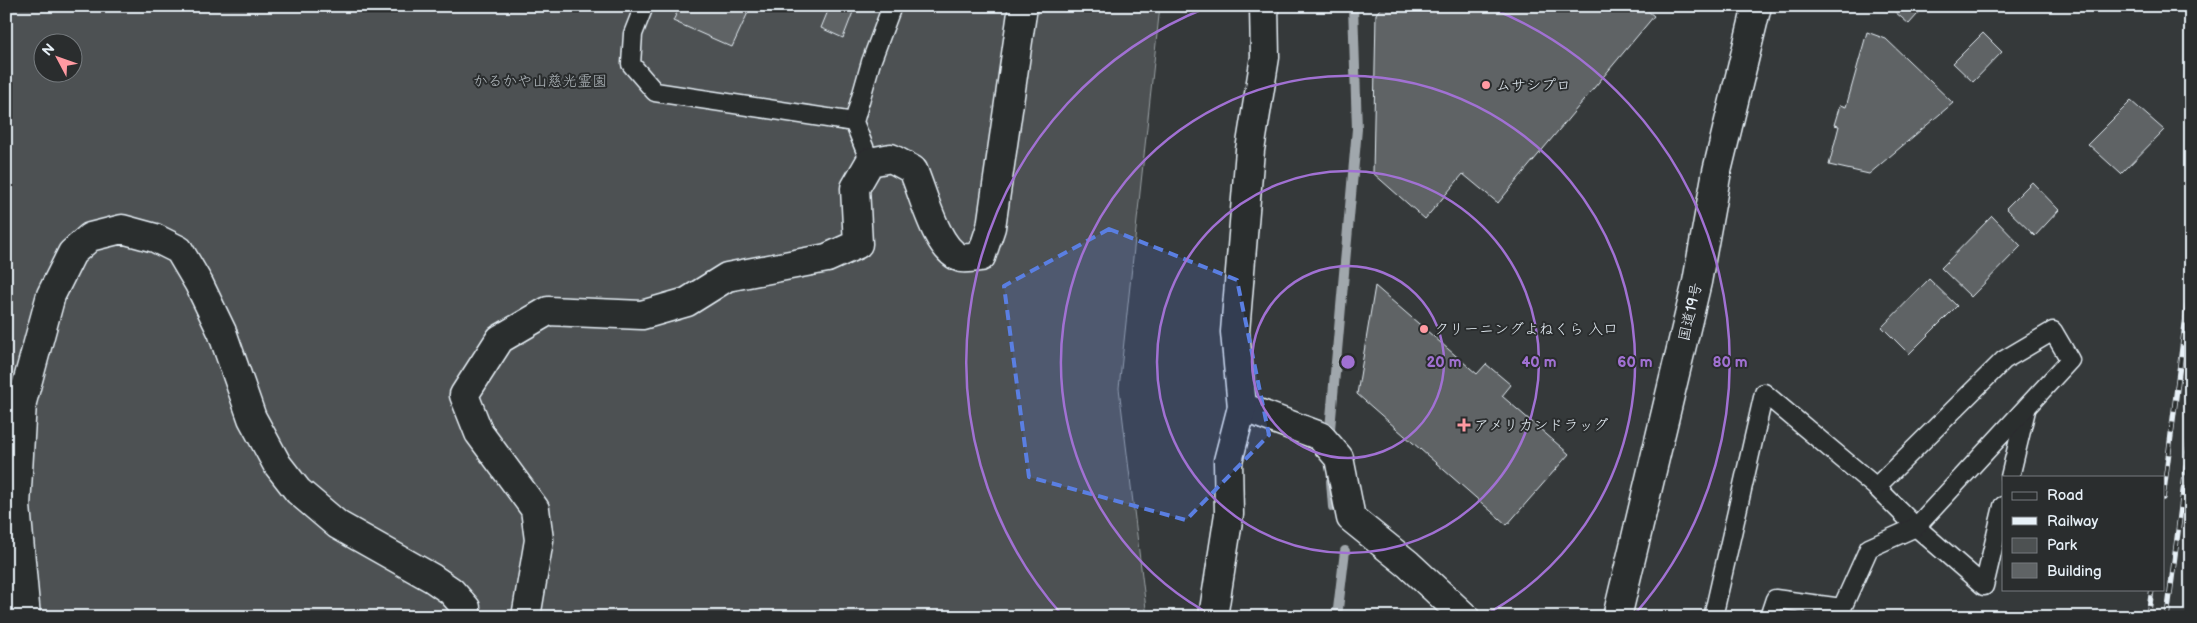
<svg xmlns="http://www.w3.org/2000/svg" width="2197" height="623" viewBox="0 0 2197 623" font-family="'Balsamiq Sans','Klee One',sans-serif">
	<rect width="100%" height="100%" fill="#35393a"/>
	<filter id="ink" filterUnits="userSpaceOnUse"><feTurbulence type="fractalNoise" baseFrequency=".02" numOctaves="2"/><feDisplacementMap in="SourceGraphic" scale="10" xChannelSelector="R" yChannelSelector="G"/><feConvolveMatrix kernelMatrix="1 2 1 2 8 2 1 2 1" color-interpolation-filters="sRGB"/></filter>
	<g filter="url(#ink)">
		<path fill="#4d5152" stroke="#9aa1a5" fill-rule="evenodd" d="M6,6H1160L1119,388L1147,617H6ZM42,42H72V72H42Z"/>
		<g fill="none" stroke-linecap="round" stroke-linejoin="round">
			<g stroke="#a0a7ac" stroke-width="10">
				<polyline points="1329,440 1357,129 1353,6"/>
				<polyline points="1331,481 1333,507"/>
				<polyline points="1337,617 1345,551"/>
			</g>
		</g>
		<g fill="#5f6365" stroke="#e8f1f8">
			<polygon points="680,6 751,6 732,47 673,21"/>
			<polygon points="830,6 839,6 853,12 843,38 821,28"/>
			<polygon points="1382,6 1642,6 1654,16 1498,203 1463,174 1425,219 1373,173 1376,14"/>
			<polygon points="1888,6 1925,6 1909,24"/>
			<polygon points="1867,32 1886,39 1953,103 1869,174 1829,165 1839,126 1834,125 1840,105 1846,107"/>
			<polygon points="1983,33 2002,52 1973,82 1953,63"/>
			<polygon points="2131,101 2164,130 2121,174 2088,144"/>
			<polygon points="2032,182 2059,210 2035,236 2006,208"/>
			<polygon points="1992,216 2021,246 1971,297 1941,268"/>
			<polygon points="1929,279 1957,306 1909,354 1882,327"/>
			<polygon points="1375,286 1477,374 1486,364 1511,385 1502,396 1569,454 1507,525 1357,394"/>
		</g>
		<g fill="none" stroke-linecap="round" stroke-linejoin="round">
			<defs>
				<g id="lane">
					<polyline points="644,6 633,34 631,64 655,92 854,122"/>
					<polyline points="870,162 854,122 871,62 892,6"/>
					<polyline points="2010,477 2026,410"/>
					<polyline points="1713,617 1764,393 1876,487 1916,527 1984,586 2003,506"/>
					<polyline points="1769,617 1775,599 1842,608 1869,548 1916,527 2070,360 2053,331 2004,360 1876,487"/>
				</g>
				<g id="street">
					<polyline points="1242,407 1320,436 1339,458 1351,518 1408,564 1465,617"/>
					<polyline points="26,617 16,506 22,402 51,295 72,253 90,237 122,229 155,238 179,250 199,284 222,332 252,418 277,464 298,491 338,525 432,578 451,591 466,608 465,617"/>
					<path d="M526,617L539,540L535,509L479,433L464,395L500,339L548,311L642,315L687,302L727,277L827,258L858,244L855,188L870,162L891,158L913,170C923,192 936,250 961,258C967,259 975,257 981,257L991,227L1023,6"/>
					<polyline points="1213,617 1229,514 1228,461 1242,407 1235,332 1250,150 1265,57 1264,6"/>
				</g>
				<polyline id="highway" points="1617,617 1697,282 1717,171 1757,6"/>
			</defs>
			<use href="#lane" stroke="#e8f1f8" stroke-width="21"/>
			<use href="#street" stroke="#e8f1f8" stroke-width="31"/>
			<use href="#highway" stroke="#e8f1f8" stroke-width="31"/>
			<use href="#lane" stroke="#2a2d2e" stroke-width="18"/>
			<use href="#street" stroke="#2a2d2e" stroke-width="28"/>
			<use href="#highway" stroke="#2a2d2e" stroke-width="28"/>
			<defs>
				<g id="rail">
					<polyline points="2163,498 2191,278"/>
					<polyline points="2148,617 2152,589"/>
					<polyline points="2167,617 2191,430"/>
				</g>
			</defs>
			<use href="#rail" stroke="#e8f1f8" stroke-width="5.5"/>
			<use href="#rail" stroke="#2a2d2e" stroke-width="4" stroke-dasharray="11" stroke-linecap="butt"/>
		</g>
	</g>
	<path fill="#5a7fe2" fill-opacity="0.2" stroke="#5a7fe2" stroke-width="4" stroke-dasharray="10 6" stroke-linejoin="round" d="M1109,229L1237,280L1269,435L1186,520L1029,477L1004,286Z"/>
	<g fill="none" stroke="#a171d3" stroke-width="2.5">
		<circle cx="1348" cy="362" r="96"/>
		<circle cx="1348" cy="362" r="191"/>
		<path d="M1215 617A287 287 0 1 1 1481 617"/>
		<path d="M1062 615A382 382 0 0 1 1208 7M1488 7A382 382 0 0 1 1634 615"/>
	</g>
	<g fill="#ff9aa2" stroke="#2a2d2e" stroke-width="2">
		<circle cx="1486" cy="85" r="5"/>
		<circle cx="1424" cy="329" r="5"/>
		<path d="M1461.5 417.5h5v5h5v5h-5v5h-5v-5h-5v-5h5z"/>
	</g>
	<g text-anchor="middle" stroke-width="4" stroke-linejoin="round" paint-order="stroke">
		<g font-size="15" fill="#b2b9be" stroke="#2a2d2e">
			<text x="540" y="86">かるかや山慈光霊園</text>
		</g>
		<g font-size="15" fill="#e8f1f8" stroke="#2a2d2e" text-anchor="start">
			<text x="1496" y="90">ムサシプロ</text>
			<text x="1434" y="334">クリーニングよねくら 入口</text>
			<text x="1474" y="430">アメリカンドラッグ</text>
		</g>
		<g font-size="15" fill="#e8f1f8" stroke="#2a2d2e">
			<text transform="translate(1690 312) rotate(-77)" y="5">国道19号</text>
		</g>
	</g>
	<circle cx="1348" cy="362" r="8" fill="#a171d3" stroke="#2a2d2e" stroke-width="2.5"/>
	<g font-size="15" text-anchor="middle" font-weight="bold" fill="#a171d3" stroke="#2a2d2e" stroke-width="4" stroke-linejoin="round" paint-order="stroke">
		<text x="1444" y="367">20 m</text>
		<text x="1539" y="367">40 m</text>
		<text x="1635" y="367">60 m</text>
		<text x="1730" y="367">80 m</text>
	</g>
	<rect width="2197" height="623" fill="none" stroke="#2a2d2e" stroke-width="25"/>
	<rect x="12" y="12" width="2172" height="598" fill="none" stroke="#e8f1f8" stroke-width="2" filter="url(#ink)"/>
	<rect x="2002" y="476" width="162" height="115" fill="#2a2d2e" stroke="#767b7f"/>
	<rect x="2012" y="492" width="25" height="8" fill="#2a2d2e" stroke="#767b7f"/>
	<text x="2047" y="500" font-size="15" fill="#e8f1f8">Road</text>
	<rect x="2012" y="517" width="25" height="8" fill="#e8f1f8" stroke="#767b7f"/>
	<text x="2047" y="526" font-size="15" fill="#e8f1f8">Railway</text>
	<rect x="2012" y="538" width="25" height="15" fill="#4d5152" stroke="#767b7f"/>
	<text x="2047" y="550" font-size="15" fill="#e8f1f8">Park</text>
	<rect x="2012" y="563" width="25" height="15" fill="#5f6365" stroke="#767b7f"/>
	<text x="2047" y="576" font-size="15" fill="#e8f1f8">Building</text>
	<g transform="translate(58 58) rotate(311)"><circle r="24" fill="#2a2d2e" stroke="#767b7f"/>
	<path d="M0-4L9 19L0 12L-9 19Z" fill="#ff9aa2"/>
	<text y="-8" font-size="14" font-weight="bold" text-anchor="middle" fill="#e8f1f8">N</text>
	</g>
</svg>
